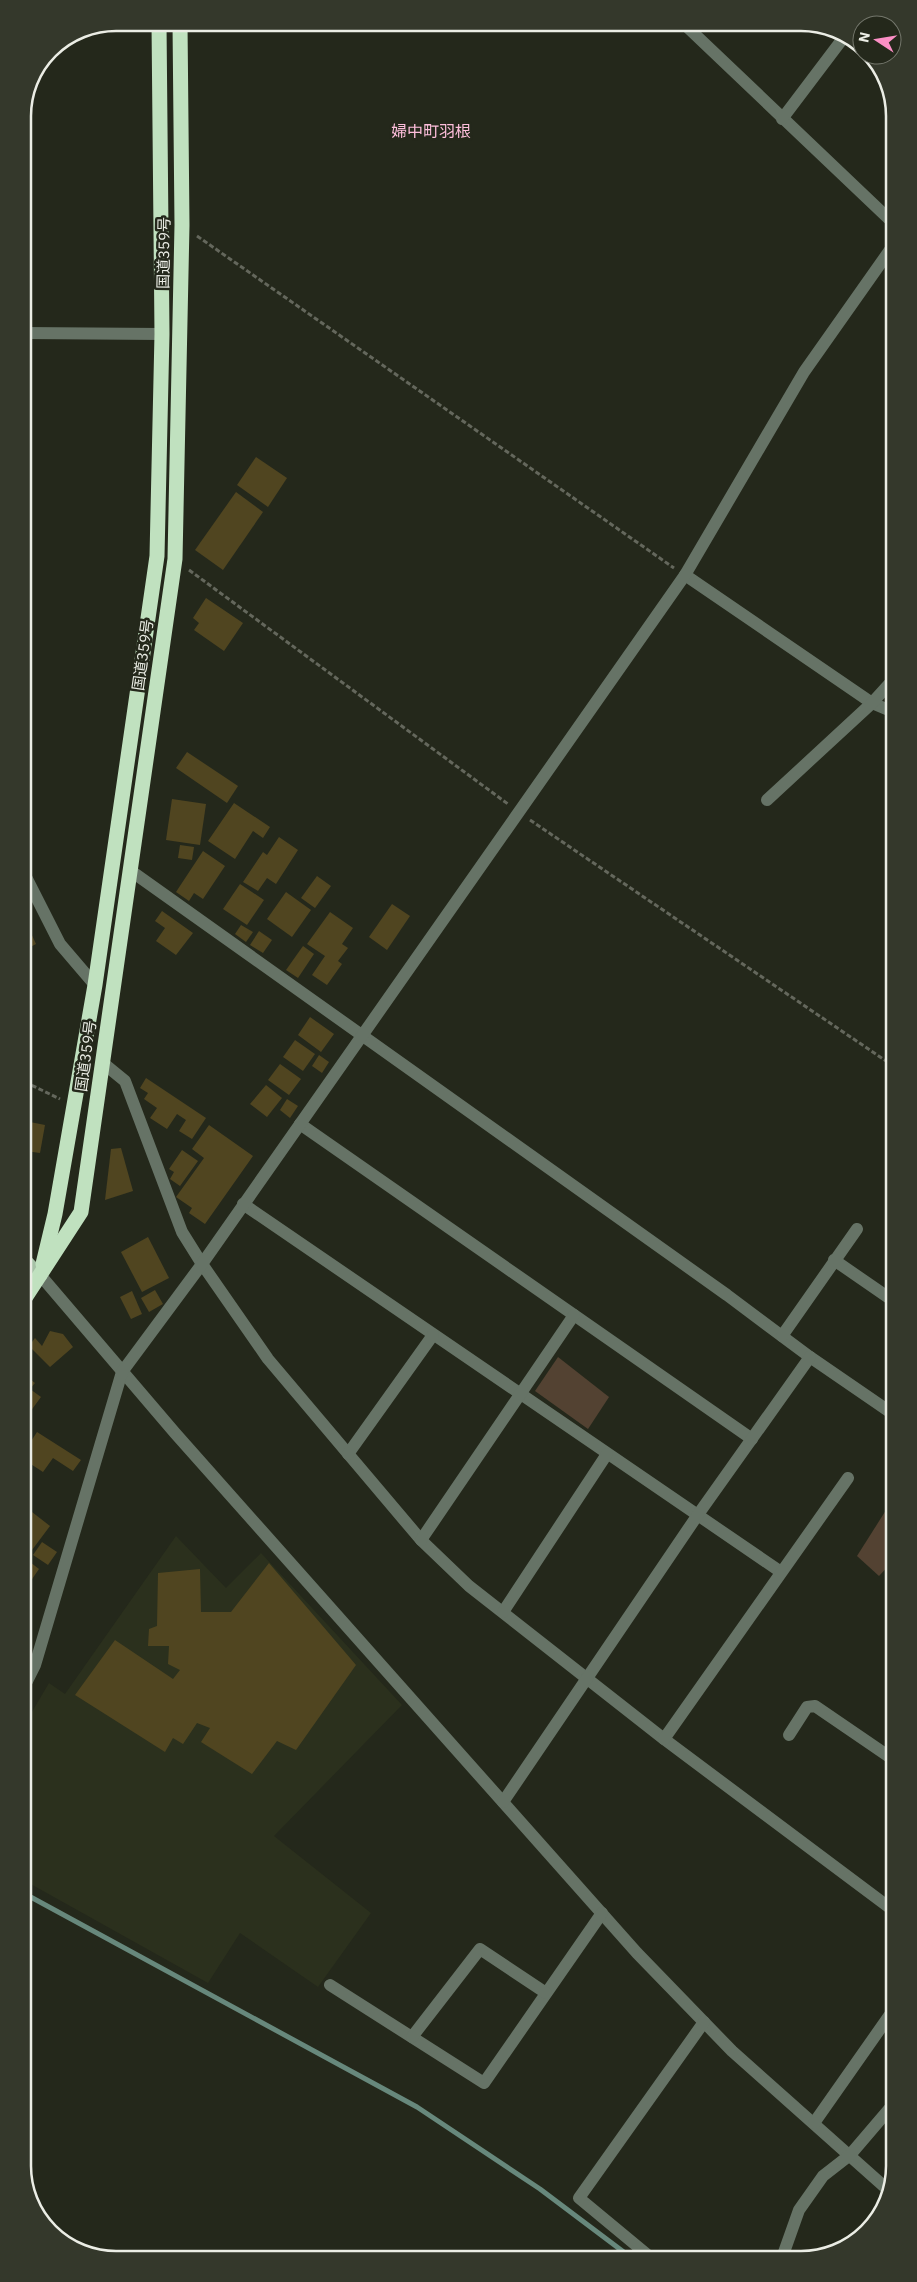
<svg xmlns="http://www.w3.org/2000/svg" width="917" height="2282" viewBox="0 0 917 2282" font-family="'IBM Plex Sans','Noto Sans JP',sans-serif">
	<rect width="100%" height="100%" fill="#24281b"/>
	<polygon fill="#2b301d" points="176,1536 226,1588 261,1553 402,1705 274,1836 371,1913 318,1987 240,1933 208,1983 27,1882 26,1722 49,1683 65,1694"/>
	<g fill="#534232">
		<polygon points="558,1357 609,1397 588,1429 535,1391"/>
		<polygon points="888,1507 893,1512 893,1561 879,1576 857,1556"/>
	</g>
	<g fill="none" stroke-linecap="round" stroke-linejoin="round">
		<polyline stroke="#67887c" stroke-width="5" points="27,1895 417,2107 540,2189 629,2256"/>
	</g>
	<g fill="#504520">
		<polygon points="256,457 287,478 268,507 237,485"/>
		<polygon points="236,492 263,512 223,570 195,550"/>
		<polygon points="206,598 243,623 224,651 194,630 199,623 193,618"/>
		<polygon points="187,752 238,786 227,803 176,768"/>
		<polygon points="172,799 206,804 200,845 166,840"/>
		<polygon points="234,803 270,827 263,838 253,831 235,859 208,841"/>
		<polygon points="279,837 298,850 276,884 267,878 258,891 243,882 263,852 267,855"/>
		<polygon points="180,845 194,847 192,860 178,858"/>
		<polygon points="203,851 225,866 203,899 194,893 189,901 176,892"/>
		<polygon points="317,876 331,886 315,908 301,898"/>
		<polygon points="240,884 264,900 247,925 223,909"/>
		<polygon points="286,892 311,910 292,937 267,919"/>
		<polygon points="392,904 410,916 387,950 369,937"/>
		<polygon points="162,911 193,933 176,955 156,941 165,928 155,921"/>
		<polygon points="330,912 353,928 342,944 348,948 338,961 342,964 327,985 312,975 325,956 307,944"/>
		<polygon points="25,920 36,944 25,950"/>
		<polygon points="241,925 253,932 246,942 235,934"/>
		<polygon points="259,931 272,940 263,953 250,945"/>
		<polygon points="303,946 314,954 298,978 286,970"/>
		<polygon points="310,1017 334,1034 321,1052 298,1035"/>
		<polygon points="295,1040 315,1054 303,1071 283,1057"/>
		<polygon points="319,1055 329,1062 322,1073 312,1066"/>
		<polygon points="280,1064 301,1079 289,1095 268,1080"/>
		<polygon points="146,1078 206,1118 192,1139 179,1131 186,1120 177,1114 167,1129 150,1118 157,1108 144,1099 148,1093 140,1088"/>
		<polygon points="266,1085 282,1098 267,1117 250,1104"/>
		<polygon points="287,1099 298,1106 290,1118 280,1110"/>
		<polygon points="25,1121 45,1125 40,1153 25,1151"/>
		<polygon points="209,1125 253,1156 205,1224 189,1213 192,1208 176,1197 204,1158 192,1149"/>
		<polygon points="121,1148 133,1191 105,1200 111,1149"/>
		<polygon points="182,1150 198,1161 180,1186 170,1179 174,1172 169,1169"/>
		<polygon points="148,1237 169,1278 142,1292 121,1252"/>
		<polygon points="155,1290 163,1304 149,1312 141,1298"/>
		<polygon points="132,1291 142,1314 131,1319 120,1297"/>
		<polygon points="50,1331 63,1334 73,1347 50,1367 29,1346 35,1338 42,1346"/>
		<polygon points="26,1376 35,1383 30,1389 41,1397 30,1412 26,1409"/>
		<polygon points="37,1432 81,1460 73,1471 53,1458 43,1472 26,1461 26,1449"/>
		<polygon points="32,1512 50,1526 29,1554 26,1552 26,1520"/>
		<polygon points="42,1542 57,1552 48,1565 33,1555"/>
		<polygon points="26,1559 39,1569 26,1588"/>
		<polygon points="269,1563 356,1665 296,1750 277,1741 252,1774 201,1742 210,1728 197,1723 183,1744 173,1738 165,1752 75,1695 115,1640 173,1679 180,1670 168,1664 169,1646 148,1646 149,1629 157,1626 158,1573 200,1569 201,1612 231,1612"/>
	</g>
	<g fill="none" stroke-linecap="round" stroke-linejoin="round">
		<g stroke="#64675c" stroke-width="3" stroke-dasharray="5 2.5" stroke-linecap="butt">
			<polyline points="197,236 674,568"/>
			<polyline points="189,570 508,804"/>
			<polyline points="530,820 892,1065"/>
			<polyline points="25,1082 60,1099"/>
		</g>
		<g stroke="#667366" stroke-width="12">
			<polyline points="683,23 890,220"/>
			<polyline points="782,119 844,37"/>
			<polyline points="23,333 162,334"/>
			<polyline points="685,575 872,703 891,711"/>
			<polyline points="767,800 872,703 891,682"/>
			<polyline points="131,871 727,1295 810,1357 893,1414"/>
			<polyline points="24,873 60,944 95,985"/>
			<polyline points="103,1063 125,1081 182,1232 202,1264 268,1359 421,1540 469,1586 664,1739 894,1911"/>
			<polyline points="300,1124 752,1439"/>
			<polyline points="243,1204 781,1572"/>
			<polyline points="834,1260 892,1300"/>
			<polyline points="41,1276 175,1433 637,1953 732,2051 887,2189"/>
			<polyline points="782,1336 857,1229"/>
			<polyline points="348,1454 433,1335"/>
			<polyline points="421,1540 574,1315"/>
			<polyline points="503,1612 607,1454"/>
			<polyline points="26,1683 35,1665 122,1372 202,1264 685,575 804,372 890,250"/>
			<polyline points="789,1735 807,1707 815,1706 894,1760"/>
			<polyline points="664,1739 848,1478"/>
			<polyline points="503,1802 697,1516 810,1357"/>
			<polyline points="330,1985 484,2083 602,1913"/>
			<polyline points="412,2037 480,1949 546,1993"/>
			<polyline points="814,2123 894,2009"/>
			<polyline points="783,2255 799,2210 823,2176 850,2155 891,2107"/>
			<polyline points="649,2256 579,2198 704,2022"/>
		</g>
		<polyline stroke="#a6c1a6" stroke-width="12" points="25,1259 41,1276"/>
		<g stroke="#c0e1bf" stroke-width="15">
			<polyline points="43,1264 55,1214 95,985 157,556 162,334 159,23"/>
			<polyline points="25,1298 81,1212 175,559 182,225 180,23"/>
		</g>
	</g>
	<g text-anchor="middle" stroke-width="5" stroke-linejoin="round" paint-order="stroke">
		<g font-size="15" fill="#ebede5" stroke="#24281b">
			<text transform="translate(164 253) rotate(-89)" y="5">国道359号</text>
			<text transform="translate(143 655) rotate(-82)" y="5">国道359号</text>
			<text transform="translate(86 1056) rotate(-82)" y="5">国道359号</text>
		</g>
		<g font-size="16" fill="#fdbedb" stroke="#24281b">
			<text x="431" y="137">婦中町羽根</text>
		</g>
	</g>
	<path d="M0 0H917V2282H0ZM116 31H801A85 85 0 0 1 886 116V2166A85 85 0 0 1 801 2251H116A85 85 0 0 1 31 2166V116A85 85 0 0 1 116 31Z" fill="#34382b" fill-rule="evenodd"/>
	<path fill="none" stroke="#ebede5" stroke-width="2.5" d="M116 31H801A85 85 0 0 1 886 116V2166A85 85 0 0 1 801 2251H116A85 85 0 0 1 31 2166V116A85 85 0 0 1 116 31Z"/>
	<g transform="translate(877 40) rotate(282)"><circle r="24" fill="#24281b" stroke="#74776c"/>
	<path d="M0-4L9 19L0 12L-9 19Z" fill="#fb8fc5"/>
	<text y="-8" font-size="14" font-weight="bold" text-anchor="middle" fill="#ebede5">N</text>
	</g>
</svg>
